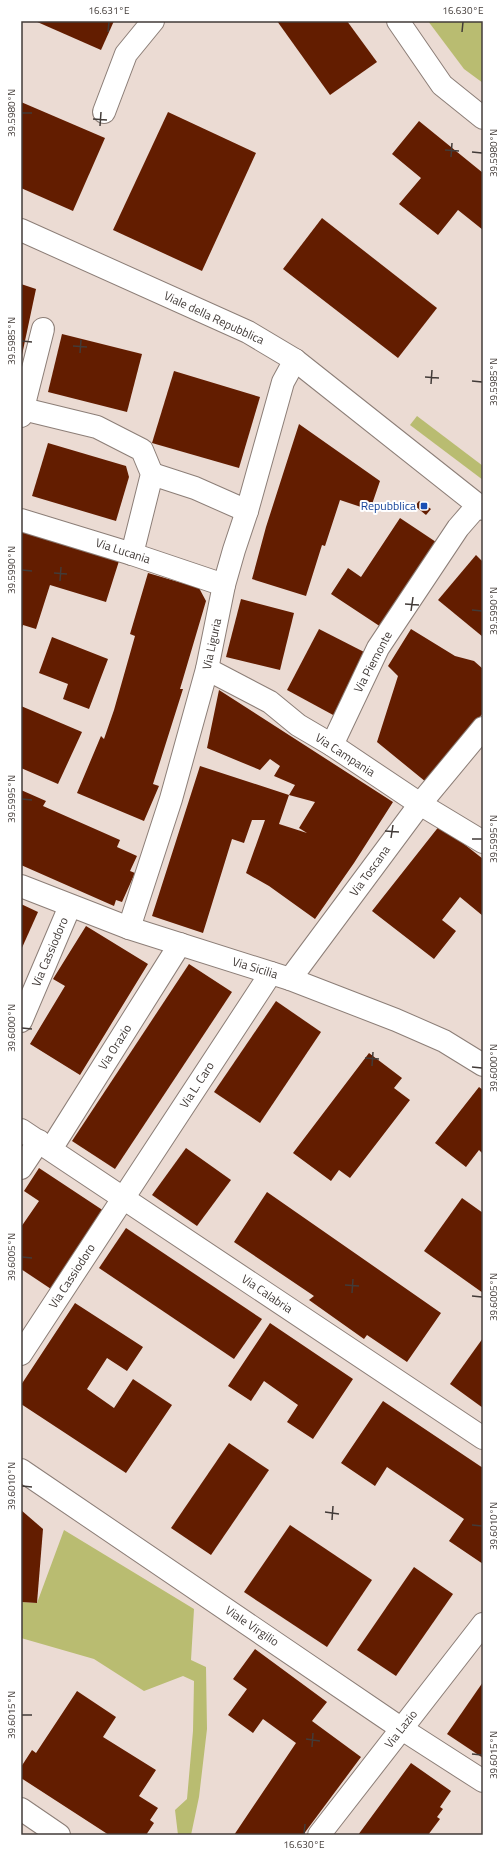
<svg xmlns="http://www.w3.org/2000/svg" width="504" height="1856" viewBox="0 0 504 1856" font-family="'Titillium Web',sans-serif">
	<rect width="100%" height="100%" fill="#ebdbd3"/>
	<g fill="#b9bc71">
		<polygon points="428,21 483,21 483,83 464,69"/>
		<polygon points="417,416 483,466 483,480 410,425"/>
		<polygon points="64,1530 194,1609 191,1660 206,1667 207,1729 199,1797 191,1835 178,1835 175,1810 187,1799 193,1731 194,1681 183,1676 144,1691 94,1659 21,1638 21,1602 37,1603"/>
	</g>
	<g fill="#631d00">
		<polygon points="35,21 114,21 101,50"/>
		<polygon points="277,21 347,21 377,62 330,95"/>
		<polygon points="21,102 105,138 73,211 21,188"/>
		<polygon points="168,112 256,153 202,271 113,230"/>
		<polygon points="419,121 483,173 483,230 458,210 438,235 399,204 421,178 392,154"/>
		<polygon points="322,218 437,308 398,358 283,269"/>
		<polygon points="21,284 36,289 22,355 21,355"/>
		<polygon points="62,334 142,354 127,412 48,392"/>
		<polygon points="174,371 260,397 239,468 152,443"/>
		<polygon points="299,424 380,481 370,510 340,500 325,546 322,545 306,596 252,579 266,527"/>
		<polygon points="48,443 126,466 129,477 116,521 32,496"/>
		<polygon points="419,501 431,509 426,515 415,506"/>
		<polygon points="400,518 436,542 381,627 331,594 348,568 361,577"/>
		<polygon points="21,531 119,561 106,602 50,585 36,629 23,625 21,630"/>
		<polygon points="476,555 483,562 483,637 438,600"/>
		<polygon points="148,573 199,588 206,601 180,689 183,689 153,784 159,786 144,821 77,793 101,736 104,739 114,710 135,636 130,634"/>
		<polygon points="241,599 294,613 280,670 226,657"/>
		<polygon points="319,629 368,654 335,716 287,690"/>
		<polygon points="411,629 455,656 474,661 483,669 483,713 426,782 377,742 398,676 388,666"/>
		<polygon points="52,637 108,659 89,709 63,699 68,684 39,673"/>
		<polygon points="219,690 393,802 354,863 315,919 269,886 246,873 265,820 252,820 244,843 232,839 203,933 152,916 200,766 289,795 279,824 307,833 299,828 315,802 289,795 295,785 274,776 280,766 270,759 260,770 207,748"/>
		<polygon points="21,706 82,732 58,784 21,768"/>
		<polygon points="21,790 46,801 43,806 120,840 117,847 137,856 130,871 135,873 122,902 116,900 114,906 21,865"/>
		<polygon points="440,825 483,859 483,916 460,897 442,920 456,931 434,959 372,911"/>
		<polygon points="21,904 38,912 21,950"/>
		<polygon points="86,926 148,964 80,1075 30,1044 65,986 53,979"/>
		<polygon points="189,964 232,992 115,1169 72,1141"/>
		<polygon points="276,1001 321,1032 260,1123 214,1092"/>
		<polygon points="369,1053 402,1078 394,1088 410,1100 350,1178 339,1170 331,1181 293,1153"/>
		<polygon points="479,1087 483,1090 483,1154 479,1150 466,1167 435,1143"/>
		<polygon points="186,1148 231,1180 197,1226 152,1195"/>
		<polygon points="39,1168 104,1211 51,1289 21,1269 21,1227 39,1201 24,1191"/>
		<polygon points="267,1192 441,1313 407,1362 367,1335 364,1339 309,1300 314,1296 234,1242"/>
		<polygon points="462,1198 483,1213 483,1293 424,1251"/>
		<polygon points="126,1228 262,1319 234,1359 99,1268"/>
		<polygon points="75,1303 143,1347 127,1371 107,1358 87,1389 114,1408 133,1379 172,1405 126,1473 21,1404 21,1385"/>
		<polygon points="270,1323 353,1379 313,1439 287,1422 298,1405 264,1381 251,1401 228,1386"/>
		<polygon points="483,1338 483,1408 450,1384"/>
		<polygon points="383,1401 483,1468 483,1564 449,1541 464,1519 387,1467 375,1486 341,1463"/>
		<polygon points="229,1443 269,1470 211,1555 171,1528"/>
		<polygon points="21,1510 43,1529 37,1603 21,1602"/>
		<polygon points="290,1525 372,1580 327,1647 244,1592"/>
		<polygon points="414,1567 453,1594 396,1676 357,1650"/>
		<polygon points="255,1649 327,1702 312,1721 361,1757 303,1835 234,1835 296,1743 263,1719 253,1733 228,1715 247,1689 233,1679"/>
		<polygon points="483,1682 483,1758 447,1734"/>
		<polygon points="77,1691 116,1717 103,1737 156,1770 139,1796 158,1808 150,1820 154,1823 146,1835 109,1835 21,1778 21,1767 32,1750 36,1753"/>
		<polygon points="411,1763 451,1791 440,1807 443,1809 437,1817 440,1819 428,1835 358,1835"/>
	</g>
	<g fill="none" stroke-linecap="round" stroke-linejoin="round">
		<defs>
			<g id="street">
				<polyline points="398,21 442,85 483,118"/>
				<polyline points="104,112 126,54 153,21"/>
				<polyline points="23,409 97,427 142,450 152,474 132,554"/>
				<polyline points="21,416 43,329"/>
				<polyline points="152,474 195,488 247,511"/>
				<polyline points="21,520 132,554 224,585"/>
				<polyline points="207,669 270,702 298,725 332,745 420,804 483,842"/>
				<polyline points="332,745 378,648 458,528 478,505"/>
				<polyline points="21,886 129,928 290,979 396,1020 444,1041 483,1065"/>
				<polyline points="129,928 171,799 207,669 224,585 234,550 247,511 283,382 295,360"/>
				<polyline points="290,979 420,804 483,728"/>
				<polyline points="21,1021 70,906"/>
				<polyline points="21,1130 483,1438"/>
				<polyline points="51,1149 180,944"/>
				<polyline points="21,1168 39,1141"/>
				<polyline points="21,1354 271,973"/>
				<polyline points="21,1470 402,1729 483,1781"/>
				<polyline points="21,1809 59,1835"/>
				<polyline points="319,1835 483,1624"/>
			</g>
			<polyline id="secondary" points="21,230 248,332 295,360 483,509"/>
		</defs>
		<use href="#street" stroke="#8c7e77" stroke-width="24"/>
		<use href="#secondary" stroke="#8c7e77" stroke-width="24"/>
		<use href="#street" stroke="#fff" stroke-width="22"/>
		<use href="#secondary" stroke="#fff" stroke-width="22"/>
	</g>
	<path fill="none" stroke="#423b38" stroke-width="1.5" d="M108,32L109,22M462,32L463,22M22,113H32M93,119L107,120M100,126L101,112M445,150L459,151M472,152L482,153M451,157L452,143M22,341L32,342M73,346L87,347M80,353L81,340M425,377L439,378M472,381L482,382M431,384L432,370M22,570L32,571M54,573L67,574M60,581L61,567M405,604L419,605M472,610L482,611M411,611L413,597M22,799L32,800M385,831L399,832M391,838L393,825M472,839H482M22,1028L32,1029M365,1058L379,1059M372,1066L373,1052M472,1067L482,1068M22,1257L32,1258M345,1285L359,1286M352,1293L353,1279M472,1296L482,1297M22,1486L32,1487M325,1512L339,1514M332,1520L333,1506M472,1525L482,1526M22,1715H32M306,1739L320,1741M312,1747L313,1733M472,1754L482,1755M304,1834L305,1824"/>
	<rect fill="#1a4fb4" stroke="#fff" stroke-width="1.5" x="420" y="502" width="8" height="8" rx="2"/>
	<g text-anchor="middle" stroke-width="4" stroke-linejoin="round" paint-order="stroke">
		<g font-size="12" fill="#423b38" stroke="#fff">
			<text transform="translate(214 318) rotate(25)" y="4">Viale della Repubblica</text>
			<text transform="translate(123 551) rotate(18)" y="4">Via Lucania</text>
			<text transform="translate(212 644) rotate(-78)" y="4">Via Liguria</text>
			<text transform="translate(373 662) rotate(-62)" y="4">Via Piemonte</text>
			<text transform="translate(345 755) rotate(33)" y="4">Via Campania</text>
			<text transform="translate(370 871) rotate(-54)" y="4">Via Toscana</text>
			<text transform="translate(50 952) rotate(-67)" y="4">Via Cassiodoro</text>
			<text transform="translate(255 968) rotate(17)" y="4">Via Sicilia</text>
			<text transform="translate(115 1047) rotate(-58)" y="4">Via Orazio</text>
			<text transform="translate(197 1085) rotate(-57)" y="4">Via L. Caro</text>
			<text transform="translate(72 1276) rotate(-57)" y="4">Via Cassiodoro</text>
			<text transform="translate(267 1294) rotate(34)" y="4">Via Calabria</text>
			<text transform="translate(252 1626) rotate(34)" y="4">Viale Virgilio</text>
			<text transform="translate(401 1729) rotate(-52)" y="4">Via Lazio</text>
		</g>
		<g font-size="12" fill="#164399" stroke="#fff" text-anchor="end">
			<text x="416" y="510">Repubblica</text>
		</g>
	</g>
	<rect width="504" height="1856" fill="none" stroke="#ffffff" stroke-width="44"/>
	<rect x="22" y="22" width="460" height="1812" fill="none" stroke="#423b38" stroke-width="1.5"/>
	<g font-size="10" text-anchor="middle" fill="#423b38">
		<text x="109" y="14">16.631°E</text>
		<text x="463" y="14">16.630°E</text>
		<text transform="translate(11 113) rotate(-90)" y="4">39.5980°N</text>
		<text transform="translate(493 153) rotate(-90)" y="4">39.5980°N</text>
		<text transform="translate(11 341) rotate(-90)" y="4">39.5985°N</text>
		<text transform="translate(493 382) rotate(-90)" y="4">39.5985°N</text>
		<text transform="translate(11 570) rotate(-90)" y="4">39.5990°N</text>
		<text transform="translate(493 611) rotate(-90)" y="4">39.5990°N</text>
		<text transform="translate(11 799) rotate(-90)" y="4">39.5995°N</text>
		<text transform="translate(493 839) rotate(-90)" y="4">39.5995°N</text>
		<text transform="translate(11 1028) rotate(-90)" y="4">39.6000°N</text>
		<text transform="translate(493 1068) rotate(-90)" y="4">39.6000°N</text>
		<text transform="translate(11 1257) rotate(-90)" y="4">39.6005°N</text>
		<text transform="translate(493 1297) rotate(-90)" y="4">39.6005°N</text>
		<text transform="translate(11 1486) rotate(-90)" y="4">39.6010°N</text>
		<text transform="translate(493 1526) rotate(-90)" y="4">39.6010°N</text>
		<text transform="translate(11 1715) rotate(-90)" y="4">39.6015°N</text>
		<text transform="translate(493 1755) rotate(-90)" y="4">39.6015°N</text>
		<text x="304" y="1848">16.630°E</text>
	</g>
</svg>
